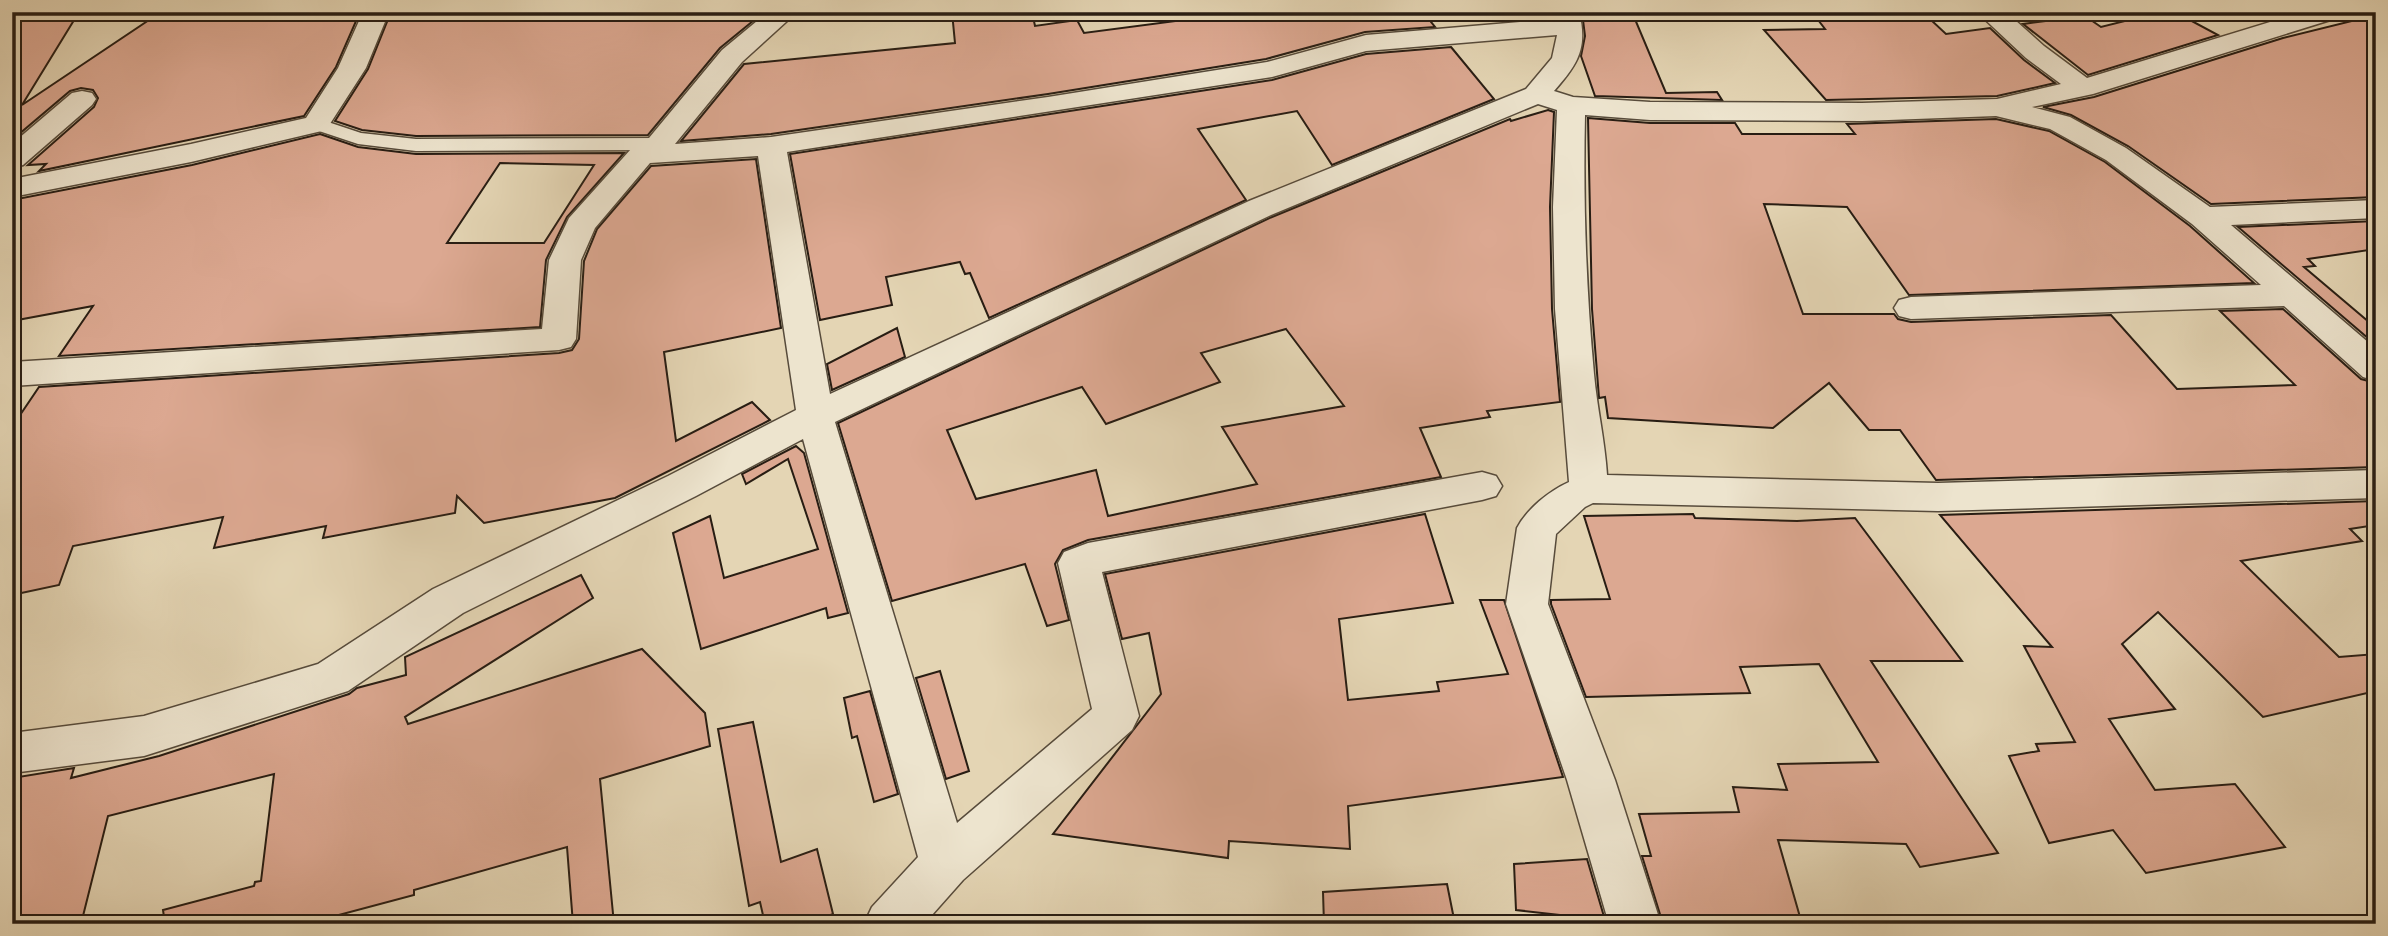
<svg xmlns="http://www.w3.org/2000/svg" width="2388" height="936" viewBox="0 0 2388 936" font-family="'IM FELL Great Primer',serif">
	<rect width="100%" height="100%" fill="#e4d5b4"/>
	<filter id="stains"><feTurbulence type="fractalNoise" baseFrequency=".00286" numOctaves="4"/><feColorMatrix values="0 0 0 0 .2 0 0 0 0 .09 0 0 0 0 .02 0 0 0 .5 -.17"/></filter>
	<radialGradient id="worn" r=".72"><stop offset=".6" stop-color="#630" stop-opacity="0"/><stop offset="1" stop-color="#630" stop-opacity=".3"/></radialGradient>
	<g fill="#dca891" stroke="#281d13" stroke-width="2" fill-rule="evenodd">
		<polygon points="35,12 79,12 22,105 161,12 360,12 336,67 304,116 39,171 46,164 28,165 94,107 98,98 93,90 81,88 70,91 12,140 12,15"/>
		<polygon points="391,12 764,12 720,48 648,135 416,136 362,130 335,121 368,69"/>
		<polygon points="952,12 1032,12 1035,26 1077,20 1084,33 1191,19 1186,12 1423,12 1435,27 1365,32 1266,59 1048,94 771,134 681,141 744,64 955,43"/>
		<polygon points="1582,12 1632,12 1666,93 1717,92 1722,100 1595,96 1581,56 1585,36"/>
		<polygon points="1812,12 1900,12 1909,21 1930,19 1946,34 1990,28 2024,60 2055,83 1997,96 1826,100 1764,30 1825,29"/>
		<polygon points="2161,12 2175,12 2218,35 2088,75 2023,24 2085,16 2101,27"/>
		<polygon points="2376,15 2376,197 2211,204 2128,146 2071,115 2043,107 2094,97 2283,38"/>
		<polygon points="1451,47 1494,99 1332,165 1297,111 1198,129 1246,200 989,318 970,273 965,274 960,262 886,277 892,305 820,320 790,154 1272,80 1366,54"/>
		<path d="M1548,110L1554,112L1550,207L1552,309L1560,402L1487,411L1490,417L1420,428L1441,477L1088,540L1063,550L1055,564L1069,620L1047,626L1025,564L892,601L838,423L1272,217L1510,119L1511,121ZM1286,329L1344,406L1222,427L1257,484L1108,516L1096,470L976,499L947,430L1082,387L1106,424L1220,382L1201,353Z"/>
		<polygon points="1588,118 1650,123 1735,123 1742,134 1855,134 1847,124 1996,119 2049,131 2105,162 2190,226 2254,283 1909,295 1847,207 1764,204 1803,314 1894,314 1898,319 1911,322 2111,315 2177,389 2295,385 2220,311 2283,309 2361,379 2376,383 2376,467 1936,480 1900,430 1869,430 1829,383 1773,428 1608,418 1605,397 1599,398 1592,309"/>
		<path d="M320,134L358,147L416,154L624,153L567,217L546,260L540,327L59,356L93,306L12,321V200L192,165ZM500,163L594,165L544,243H447Z"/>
		<polygon points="756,159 781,328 664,352 676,441 752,402 770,420 615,498 484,523 457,496 455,513 323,538 326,526 214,548 223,517 73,546 59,585 12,595 12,427 39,387 559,353 572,350 579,339 584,261 597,229 651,166"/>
		<polygon points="2376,221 2376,249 2308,259 2315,266 2304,267 2376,328 2376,345 2238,227"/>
		<polygon points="897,328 905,357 832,390 827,364"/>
		<polygon points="796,446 804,453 848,613 828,618 826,608 701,649 673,533 710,516 724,578 818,549 788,459 746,484 742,474"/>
		<polygon points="2376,501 2376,525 2350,529 2362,541 2241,561 2339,657 2376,654 2376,691 2263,717 2158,612 2122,644 2175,709 2109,719 2155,790 2235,784 2285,847 2146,873 2113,830 2049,843 2009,756 2039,751 2036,744 2075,742 2024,646 2052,647 1940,515"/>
		<polygon points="1425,514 1453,603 1339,619 1348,700 1439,691 1437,682 1508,674 1480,600 1504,600 1563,777 1348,806 1350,849 1229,841 1228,858 1053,834 1161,694 1149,633 1122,639 1105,574"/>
		<polygon points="1693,514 1695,518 1797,521 1855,518 1962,661 1871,661 1998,853 1920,867 1906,844 1778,840 1802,924 1663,924 1642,856 1651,856 1639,814 1739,812 1733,787 1787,790 1778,764 1878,762 1819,664 1740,667 1750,693 1586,697 1551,604 1551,600 1610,599 1584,516"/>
		<polygon points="581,575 593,598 405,717 408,724 642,649 705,713 710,746 600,779 614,924 573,924 567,847 414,890 414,895 305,924 165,924 163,910 254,886 255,882 261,881 274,774 108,816 81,924 12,924 12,778 74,768 71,778 159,756 349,694 357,688 406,675 405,657"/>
		<polygon points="940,671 969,771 946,779 916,678"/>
		<polygon points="870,691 898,794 874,802 857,736 852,738 844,698"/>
		<polygon points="753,722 781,862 817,849 833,914 809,924 765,924 760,902 749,906 718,729"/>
		<polygon points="1587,859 1605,920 1516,910 1514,864"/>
		<polygon points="1447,884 1455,924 1324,924 1323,892"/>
	</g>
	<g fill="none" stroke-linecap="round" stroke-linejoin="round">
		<defs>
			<polygon id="lane" points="316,118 361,133 416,139 659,138 668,144 659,150 416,151 358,144 310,128 307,124"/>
			<g id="street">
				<polygon points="363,12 389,12 366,68 326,130 191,162 12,197 12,179 191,144 306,118 338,68"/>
				<path d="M768,12H797L742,62L675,144L771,137L1048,97L1267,62L1366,35L1555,19L1553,12H1579C1588,48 1578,64 1554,91L1573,97L1650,102L1862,103L1997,99L2061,84L2026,58L1977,12H2006L2044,46L2087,78L2303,12H2344L2340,17L2093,94L2032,107L2070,117L2126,148L2210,207L2376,200V218L2231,225L2376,349V381L2363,377L2284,306L1911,319L1899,316L1894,308L1899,300L1911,297L2261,285L2192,224L2106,160L2050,129L1996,116L1862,121L1650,120L1585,115C1583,201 1586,287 1594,374C1597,408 1605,441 1607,475L1938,483L2376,470V498L1938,511L1593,503L1585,507L1556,534L1548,604L1615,780L1661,924H1609L1567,780L1506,604L1517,528C1527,509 1549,491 1569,482L1555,309L1553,207L1557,110L1538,104L1271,215L835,422L957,823L1092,709L1058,563L1064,552L1088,543L1482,472L1496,476L1502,486L1496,496L1482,500L1102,572L1139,716L1132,730L963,880L924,924H864L872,907L918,857L803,439L696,496L463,613L348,691L144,756L12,773V733L144,716L318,664L433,589L668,476L796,410L758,156L650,163L595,228L581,260L576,339L571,347L559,350L12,386V362L542,329L549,260L569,218L631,149L649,138L722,50ZM1557,35L1552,58L1526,89L1249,201L830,394L787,152L1272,77L1366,51Z"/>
				<polygon points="82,91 92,93 96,99 92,105 23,165 12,168 12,144 72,93"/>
			</g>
		</defs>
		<use href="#lane" stroke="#574b3b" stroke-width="3"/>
		<use href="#street" stroke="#574b3b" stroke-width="3"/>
		<use href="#lane" fill="#ede4ce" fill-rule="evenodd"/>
		<use href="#street" fill="#ede4ce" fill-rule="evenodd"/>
	</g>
	<rect width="2388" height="936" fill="none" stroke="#e4d5b4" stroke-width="42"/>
	<rect x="14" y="14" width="2360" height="908" fill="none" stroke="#281d13" stroke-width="3.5"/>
	<rect x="21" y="21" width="2346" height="894" fill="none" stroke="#281d13" stroke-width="2"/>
	<rect width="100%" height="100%" filter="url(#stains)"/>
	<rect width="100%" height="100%" fill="url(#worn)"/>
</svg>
